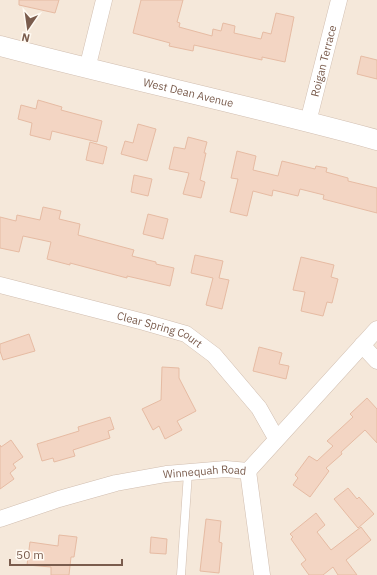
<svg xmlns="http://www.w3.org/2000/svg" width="377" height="575" viewBox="0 0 377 575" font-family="'IBM Plex Sans',sans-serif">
	<rect width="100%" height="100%" fill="#fdf6ec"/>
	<rect fill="#f5e8da" x="0" y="0" width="377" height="575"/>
	<g fill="#f3d5c3" stroke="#e6bba3">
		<polygon points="19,0 59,0 55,13 19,5"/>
		<polygon points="141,0 183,0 177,22 180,23 179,27 212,36 213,29 221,31 223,23 235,26 234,33 261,39 263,32 271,34 276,13 294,17 285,62 262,57 262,60 194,45 193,51 169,46 170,43 133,33"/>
		<polygon points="361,56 377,60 377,79 357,74"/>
		<polygon points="38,100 62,107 61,110 102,121 97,142 52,131 50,140 30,135 32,123 18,119 21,105 36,109"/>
		<polygon points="138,124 156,129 147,161 121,154 125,141 133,143"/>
		<polygon points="188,137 207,142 204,153 206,153 200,180 205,182 201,198 183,194 189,173 169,169 174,147 185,149"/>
		<polygon points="90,142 107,147 103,164 86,160"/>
		<polygon points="237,151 256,156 253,170 278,176 282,161 315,169 316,166 327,168 326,172 348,178 348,181 377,188 377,213 323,199 324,195 300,189 298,196 273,190 272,196 253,191 247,216 230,212 238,179 231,178"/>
		<polygon points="134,175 152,179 148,196 131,192"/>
		<polygon points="43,207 61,211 59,219 80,224 78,235 134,250 132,256 156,262 156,264 174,268 170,286 127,276 127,278 70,263 70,265 47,259 51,242 23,236 19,252 0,248 0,217 16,221 17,215 40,220"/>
		<polygon points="148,214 168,219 163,239 143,234"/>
		<polygon points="195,255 223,261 219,278 229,280 222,309 206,305 213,278 191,273"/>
		<polygon points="301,257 334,265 331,277 338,279 332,303 327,302 323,316 301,311 305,292 293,290"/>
		<polygon points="29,334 35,351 3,360 0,351 0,344"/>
		<polygon points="259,347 282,353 279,364 289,366 286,379 253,371"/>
		<polygon points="162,367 179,368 179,378 196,411 177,421 182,430 165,439 159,426 153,430 142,409 161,400"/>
		<polygon points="367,398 377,409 377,443 365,430 341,452 342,454 326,468 329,471 310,497 293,485 298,478 295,475 309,456 317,461 333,446 327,441 353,417 350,414"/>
		<polygon points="110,417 114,429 108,431 110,438 73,450 75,456 54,462 53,458 42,461 37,444 79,431 78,427"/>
		<polygon points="11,440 23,457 13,464 16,468 10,473 14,479 0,489 0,445 1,447"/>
		<polygon points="348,488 357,499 359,497 374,514 358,528 334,499"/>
		<polygon points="316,513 325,525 317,532 331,550 361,527 371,540 346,560 357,575 338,575 333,567 323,575 309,575 301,564 306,560 291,539 293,537 290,534"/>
		<polygon points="206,519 221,521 219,542 222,543 219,573 200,571"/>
		<polygon points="59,535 77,537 74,557 71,557 69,575 51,575 51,567 27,565 30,542 58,546"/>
		<polygon points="151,537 167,539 166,554 150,553"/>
	</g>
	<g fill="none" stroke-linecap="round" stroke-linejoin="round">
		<defs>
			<polyline id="service" points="181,575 188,473"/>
			<g id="minor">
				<polyline points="87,69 104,0"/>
				<path id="s1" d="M308,122L339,0"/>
				<path id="s2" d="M0,285L144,322L186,334L214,355L259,408L276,438"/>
				<polyline points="362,345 377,361"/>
				<polyline points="248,471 262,575"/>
				<path id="s3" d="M0,519L59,499L116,483L166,474L226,469L248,471L377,329"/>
			</g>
			<g id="tertiary">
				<path id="s4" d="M0,46C125,79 252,106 377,140"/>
			</g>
		</defs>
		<use href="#service" stroke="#d1beb0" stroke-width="9"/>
		<use href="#minor" stroke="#d1beb0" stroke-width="17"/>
		<use href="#tertiary" stroke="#d1beb0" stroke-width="21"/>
		<use href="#service" stroke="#fff" stroke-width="8"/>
		<use href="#minor" stroke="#fff" stroke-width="16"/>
		<use href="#tertiary" stroke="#fff" stroke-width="20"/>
	</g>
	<g text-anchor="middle" stroke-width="3" stroke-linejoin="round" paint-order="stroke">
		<g font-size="11" fill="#7a5c4d" stroke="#fffaf3">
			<text dy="4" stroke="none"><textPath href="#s1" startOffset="63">Roigan Terrace</textPath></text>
			<text dy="4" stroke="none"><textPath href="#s4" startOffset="194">West Dean Avenue</textPath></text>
			<text dy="4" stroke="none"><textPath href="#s2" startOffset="166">Clear Spring Court</textPath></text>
			<text dy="4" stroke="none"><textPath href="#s3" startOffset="211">Winnequah Road</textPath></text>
		</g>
	</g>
	<g transform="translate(28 28) rotate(193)" stroke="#fffaf3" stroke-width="3" paint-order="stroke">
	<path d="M0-3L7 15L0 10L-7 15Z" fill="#7a5c4d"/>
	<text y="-6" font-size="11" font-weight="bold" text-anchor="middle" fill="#7a5c4d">N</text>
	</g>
	<path d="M10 559v6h112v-6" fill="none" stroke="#7a5c4d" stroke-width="2"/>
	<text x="16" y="559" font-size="12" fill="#7a5c4d" stroke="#fffaf3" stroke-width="3" paint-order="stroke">50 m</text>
</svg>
